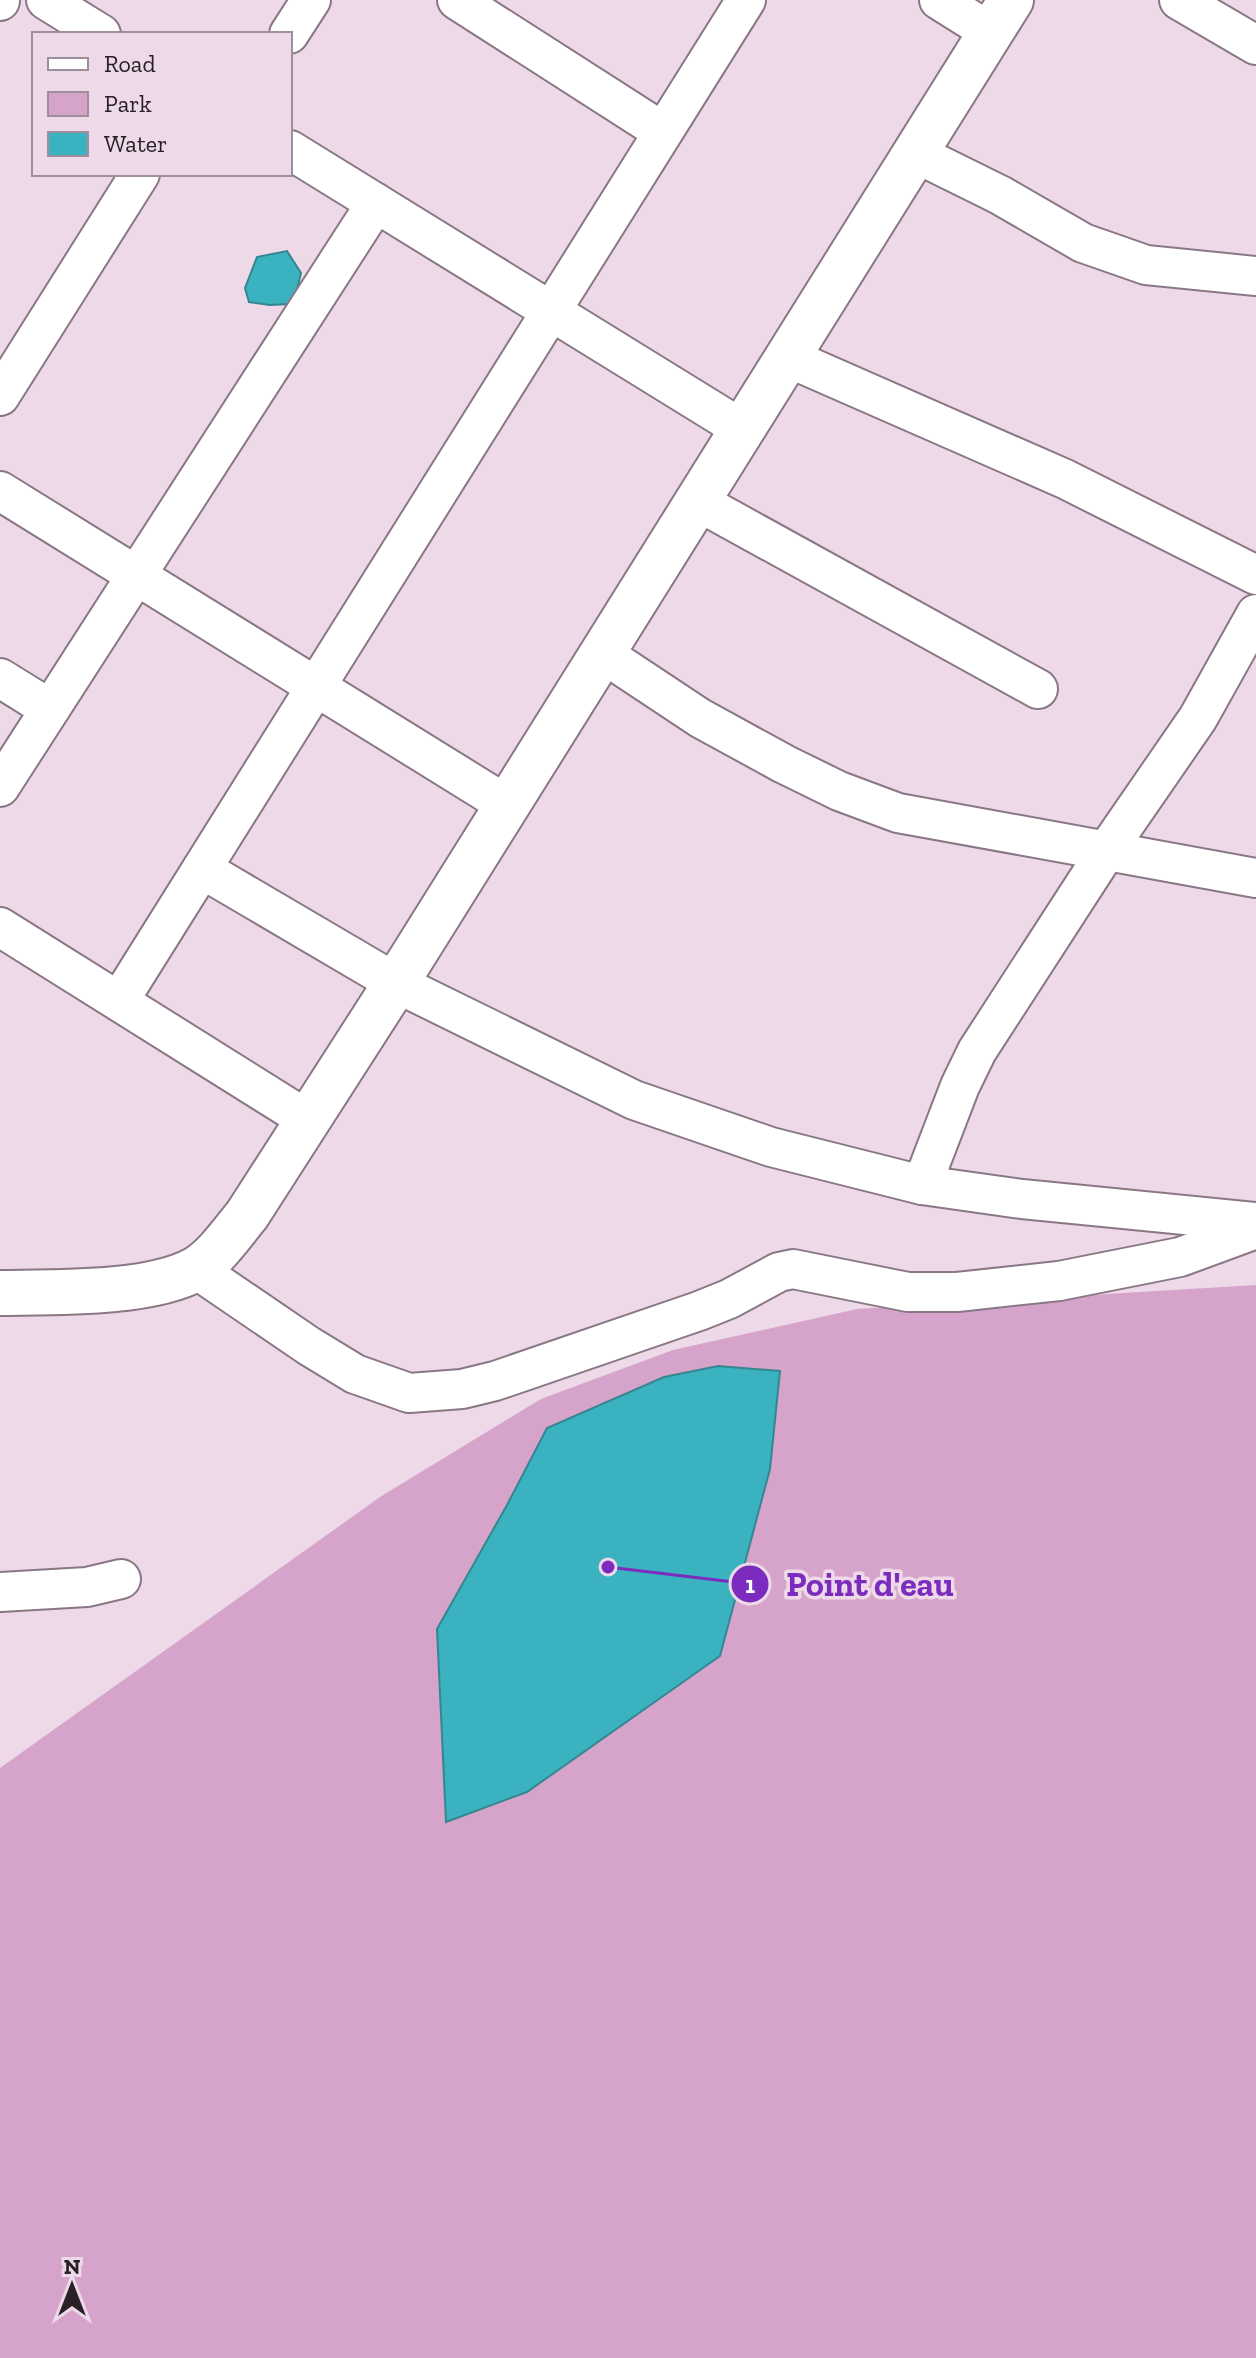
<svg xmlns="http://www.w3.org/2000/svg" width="1256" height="2358" viewBox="0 0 1256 2358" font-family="'Zilla Slab',serif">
	<rect width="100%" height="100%" fill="#edd9e7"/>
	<path fill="#d6a4ca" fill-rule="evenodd" d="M1256,1285V2358H0V1768L380,1497L541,1399L673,1350L857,1309ZM547,1428L446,1822L437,1629L507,1505Z"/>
	<g fill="#3ab2bf" stroke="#358691" stroke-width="2">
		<polygon points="287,251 301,273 296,294 290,304 270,305 249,302 245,288 257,257"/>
		<polygon points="718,1366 780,1371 770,1469 720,1656 527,1792 446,1822 437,1629 507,1505 547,1428 664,1377"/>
	</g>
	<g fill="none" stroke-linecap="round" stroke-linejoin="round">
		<defs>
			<g id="minor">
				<polyline points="46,0 101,34"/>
				<polyline points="457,0 663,132"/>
				<polyline points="939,0 990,32"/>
				<polyline points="1179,0 1256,45"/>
				<polyline points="0,1 0,0"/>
				<polyline points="289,34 311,0"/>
				<polyline points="290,150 742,429"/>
				<polyline points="915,153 1000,195 1083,243 1146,265 1256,276"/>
				<polyline points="789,358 1065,479 1256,575"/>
				<polyline points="0,396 140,174"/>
				<polyline points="0,491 507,805"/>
				<polyline points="697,501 1038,689"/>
				<polyline points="602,653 700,718 784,764 839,791 898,813 1256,878"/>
				<polyline points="0,678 50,709"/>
				<polyline points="0,787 376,203"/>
				<polyline points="202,869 396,983 634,1100 771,1147 922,1185 1022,1199 1256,1222"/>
				<polyline points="0,927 308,1120"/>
				<polyline points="119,1001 746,0"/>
				<polyline points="922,1185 960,1086 977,1051 1107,850 1198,718 1256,614"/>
				<polyline points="196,1269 309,1346 355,1374 409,1393 462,1389 495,1381 699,1311 729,1299 779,1272 793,1269 908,1292 957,1292 1059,1281 1180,1257 1256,1229"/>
				<polyline points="0,1592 87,1587 121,1579"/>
			</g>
			<path id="tertiary" d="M0,1293C53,1292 149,1295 196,1269C216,1257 232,1233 247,1215L396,983L1011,0"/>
		</defs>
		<use href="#minor" stroke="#897785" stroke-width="42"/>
		<use href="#tertiary" stroke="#897785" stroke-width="48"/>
		<use href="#minor" stroke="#fff" stroke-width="38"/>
		<use href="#tertiary" stroke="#fff" stroke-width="44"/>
	</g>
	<path fill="none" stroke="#7b2cbf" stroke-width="3" d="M608 1567L750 1584"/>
	<g fill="#7b2cbf" stroke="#edd9e7" stroke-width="3">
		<circle cx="608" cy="1567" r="8"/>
		<circle cx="750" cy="1584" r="20"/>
	</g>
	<g font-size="24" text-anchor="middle" font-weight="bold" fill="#fff">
		<text x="750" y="1593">1</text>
	</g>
	<g font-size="34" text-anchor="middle" font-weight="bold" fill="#7b2cbf" stroke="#edd9e7" stroke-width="7" stroke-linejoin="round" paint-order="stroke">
		<text x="870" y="1596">Point d'eau</text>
	</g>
	<rect x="32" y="32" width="260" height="144" fill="#edd9e7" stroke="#9e8f9a" stroke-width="2"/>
	<rect x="48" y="58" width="40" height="12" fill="#ffffff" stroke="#9e8f9a" stroke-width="2"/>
	<text x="104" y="72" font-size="24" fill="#282127">Road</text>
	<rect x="48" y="92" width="40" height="24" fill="#d6a4ca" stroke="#9e8f9a" stroke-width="2"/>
	<text x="104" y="112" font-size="24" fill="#282127">Park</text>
	<rect x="48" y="132" width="40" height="24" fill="#3ab2bf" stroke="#9e8f9a" stroke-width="2"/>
	<text x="104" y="152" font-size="24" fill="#282127">Water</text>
	<g transform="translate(72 2286)" stroke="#edd9e7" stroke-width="6" paint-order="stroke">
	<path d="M0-6L14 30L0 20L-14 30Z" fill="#282127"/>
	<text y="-12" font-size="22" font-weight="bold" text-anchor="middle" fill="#282127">N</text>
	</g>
</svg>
